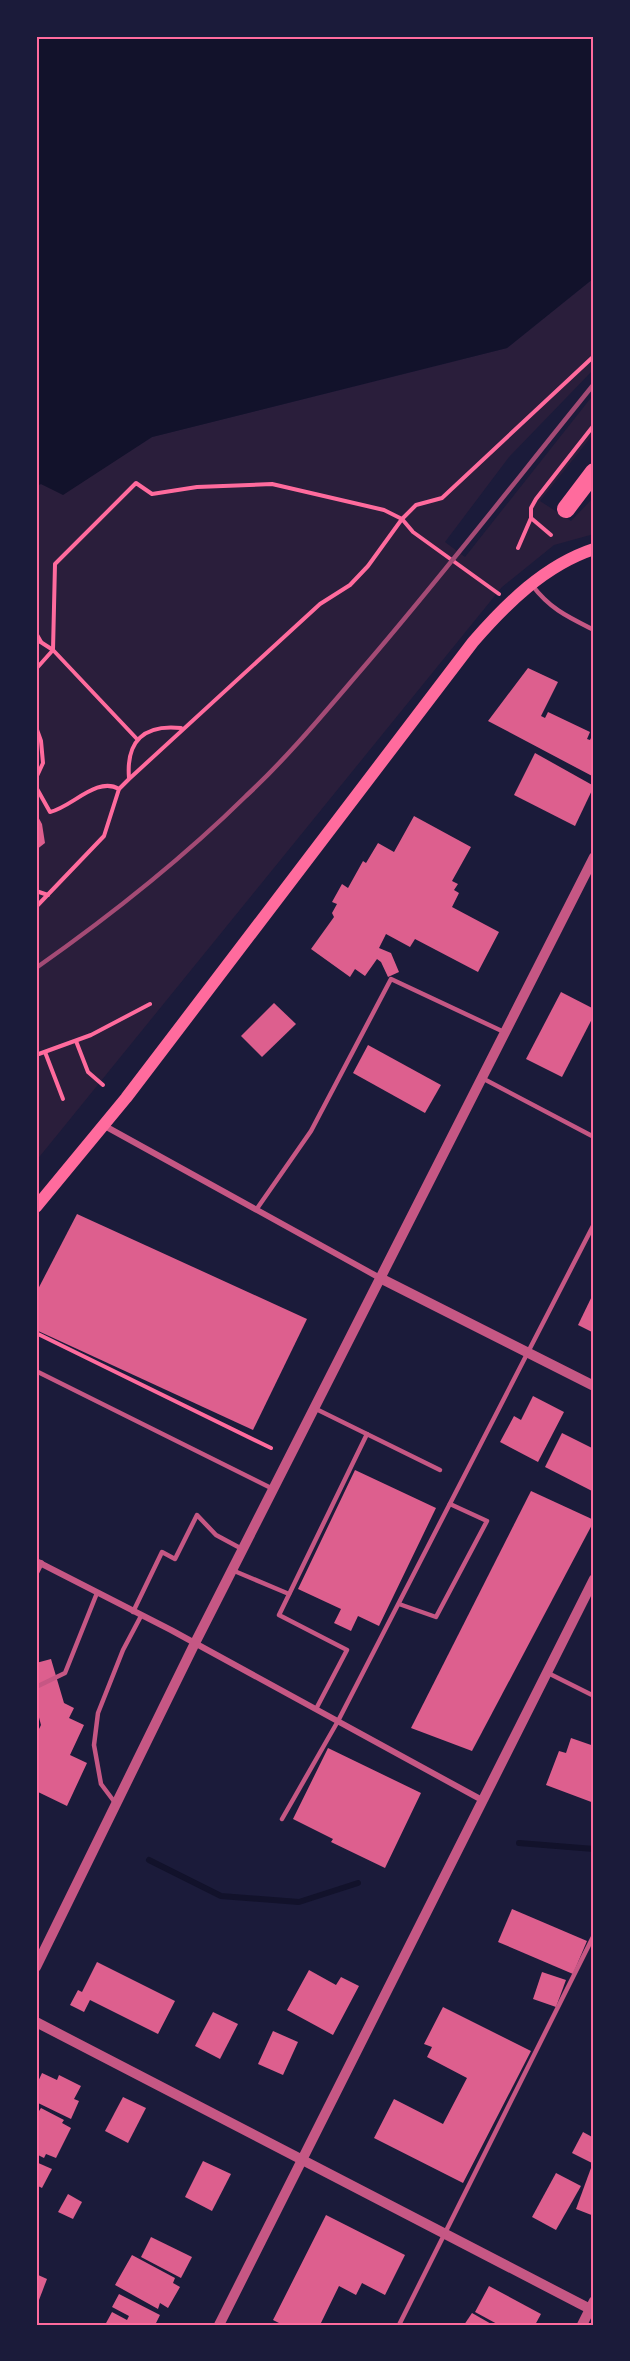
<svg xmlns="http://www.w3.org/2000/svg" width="630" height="2361" viewBox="0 0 630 2361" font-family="Inter,sans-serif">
	<rect width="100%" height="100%" fill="#1b1b3a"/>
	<polygon fill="#2a1e3b" points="594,278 594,369 509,457 445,542 465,557 594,394 594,433 540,501 571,521 594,497 594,534 554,545 502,587 36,1161 36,486 41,484 63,494 152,437 507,348"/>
	<polygon fill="#12122b" points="36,36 594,36 594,278 507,348 152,437 63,495 41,484 36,486"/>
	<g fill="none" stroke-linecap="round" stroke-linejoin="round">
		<g stroke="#12122b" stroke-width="6">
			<polyline points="519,1843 594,1849"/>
			<polyline points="149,1860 221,1896 299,1902 358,1883"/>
		</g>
	</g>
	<g fill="#dd5f8e">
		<polygon points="528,668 558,682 541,716 545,718 548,712 590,732 587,739 590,740 594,732 594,777 488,721"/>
		<polygon points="535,753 594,786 575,826 514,795"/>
		<polygon points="36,813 42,824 45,843 36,850"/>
		<polygon points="414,816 471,847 452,881 458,884 454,890 459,893 452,907 499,932 478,972 415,939 410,947 386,934 379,948 391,953 399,972 388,977 381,962 377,959 365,976 355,969 350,977 311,949 334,917 332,913 337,904 332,902 342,884 348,888 363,861 366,863 378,843 394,852"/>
		<polygon points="561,992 594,1009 594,1015 562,1077 526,1059"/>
		<polygon points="274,1003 296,1024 262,1057 241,1036"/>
		<polygon points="368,1045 441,1085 425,1113 353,1073"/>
		<polygon points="77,1214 307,1319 253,1430 36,1330 36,1293"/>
		<polygon points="594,1292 594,1333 578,1325"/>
		<polygon points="533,1396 564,1412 538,1462 500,1442 514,1416 521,1420"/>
		<polygon points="562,1433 594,1449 594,1492 545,1467"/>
		<polygon points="355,1470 436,1508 379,1626 358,1616 351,1631 334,1623 341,1609 298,1589"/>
		<polygon points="531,1491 594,1520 594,1521 472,1751 411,1728"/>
		<polygon points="51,1659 64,1703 74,1708 69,1718 84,1725 70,1755 87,1763 67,1806 36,1791 36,1735 41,1725 36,1706 36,1663"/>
		<polygon points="571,1738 594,1746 594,1803 546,1785 559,1751 566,1753"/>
		<polygon points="328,1748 421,1793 385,1868 331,1842 333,1839 293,1819"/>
		<polygon points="512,1909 587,1941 573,1974 498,1942"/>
		<polygon points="97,1962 175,2001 158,2034 90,2000 84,2012 70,2005 78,1990 82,1992"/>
		<polygon points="309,1970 336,1985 341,1977 359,1986 333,2035 287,2010"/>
		<polygon points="542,1972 566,1980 556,2007 533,1999"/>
		<polygon points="443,2007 531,2051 463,2183 374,2138 394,2099 443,2124 467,2078 427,2057 432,2047 424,2044"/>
		<polygon points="213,2012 238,2024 220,2059 195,2046"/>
		<polygon points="273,2031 298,2042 283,2075 258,2064"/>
		<polygon points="42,2073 57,2080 59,2075 81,2086 74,2099 79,2101 71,2119 36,2102 36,2086"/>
		<polygon points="123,2097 146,2108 128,2143 105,2131"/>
		<polygon points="41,2108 64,2120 62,2123 71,2128 56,2158 46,2154 44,2158 36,2154 36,2110 39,2111"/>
		<polygon points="583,2132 594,2138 594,2164 572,2153"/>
		<polygon points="203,2161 231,2174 212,2211 185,2197"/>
		<polygon points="36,2162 52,2169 42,2188 36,2185"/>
		<polygon points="591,2168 594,2169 594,2216 576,2209"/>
		<polygon points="556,2173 581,2186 556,2230 532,2217"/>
		<polygon points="68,2194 82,2202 73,2219 58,2212"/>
		<polygon points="326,2215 405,2255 385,2295 362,2283 356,2295 339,2286 320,2325 283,2325 273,2320"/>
		<polygon points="151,2237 192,2257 181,2278 141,2257"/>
		<polygon points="132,2255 175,2278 173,2283 180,2287 168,2308 160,2303 158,2309 115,2285"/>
		<polygon points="36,2274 47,2279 39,2300 36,2299"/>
		<polygon points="489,2286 541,2314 535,2325 499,2325 475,2312"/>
		<polygon points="119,2294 160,2315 155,2325 105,2325 112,2312 127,2320 129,2316 112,2307"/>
		<polygon points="472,2313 493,2325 464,2325"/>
	</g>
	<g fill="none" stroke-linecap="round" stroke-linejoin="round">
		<g stroke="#ff6b9d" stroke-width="4">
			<polyline points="531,518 551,535"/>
			<polyline points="518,548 531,518 531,508 536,499 594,425"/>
			<polyline points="36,633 41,642"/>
			<polyline points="36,639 53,650 137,739"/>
			<polyline points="36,669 53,650 55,564 136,483 152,494 197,487 272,484 384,510 402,519 413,532 499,594"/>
			<path d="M36,727L41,741L43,763L37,776L36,787L50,812C72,807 97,776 119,789"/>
			<path d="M129,778C126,741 144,724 181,728"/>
			<polyline points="36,891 48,895"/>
			<polyline points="36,907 104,836 119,789 129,779 320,604 350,585 368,566 402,519 416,505 442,498 594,356"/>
			<polyline points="76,1041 88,1072 103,1085"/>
			<polyline points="45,1052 63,1099"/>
			<polyline points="36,1055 91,1035 150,1004"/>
			<polyline points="36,1333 271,1448"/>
		</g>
		<g stroke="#c65784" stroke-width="4.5">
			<path d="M532,585C550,609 568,617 594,630"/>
			<polyline points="482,1078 594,1137"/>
			<polyline points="256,1210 311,1131 391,979 504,1032"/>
			<polyline points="36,1371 273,1489"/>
			<polyline points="314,1408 440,1470"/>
			<polyline points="232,1570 289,1594"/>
			<polyline points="399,1604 436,1617 487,1521 450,1504"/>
			<polyline points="133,1612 162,1552 175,1559 197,1515 216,1535 242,1549"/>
			<polyline points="546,1672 594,1696"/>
			<polyline points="36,1687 65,1673 97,1593"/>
			<polyline points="316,1709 347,1650 279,1615 367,1434"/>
			<polyline points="116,1804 101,1784 94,1745 98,1713 123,1650 141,1616"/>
			<polyline points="282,1819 338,1721 594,1224"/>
			<polyline points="399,2325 594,1935"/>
		</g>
		<g stroke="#c65784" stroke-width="6">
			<polyline points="103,1125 380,1278"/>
			<polyline points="36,1561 171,1630 482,1800"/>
			<polyline points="36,1573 41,1563"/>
		</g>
		<g stroke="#c65784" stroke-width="10">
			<polyline points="380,1278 594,1386"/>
			<polyline points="36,1967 194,1645 594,857"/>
			<polyline points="36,2022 594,2311"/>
			<polyline points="219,2325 594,1579"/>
			<polyline points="582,2325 594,2301"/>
		</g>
		<path stroke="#ff6b9d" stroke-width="12" d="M36,1207L126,1098L473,642C506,604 545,565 594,549"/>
		<polyline stroke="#ff6b9d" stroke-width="18" points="566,509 594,472"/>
		<path stroke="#a44b75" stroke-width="4.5" d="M36,968C110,916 182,859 246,796C288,757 325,712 362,669C442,576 517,479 594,384"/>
	</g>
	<rect width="630" height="2361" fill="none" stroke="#1b1b3a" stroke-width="75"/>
	<rect x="38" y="38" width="554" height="2286" fill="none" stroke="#ff6b9d" stroke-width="2"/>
</svg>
